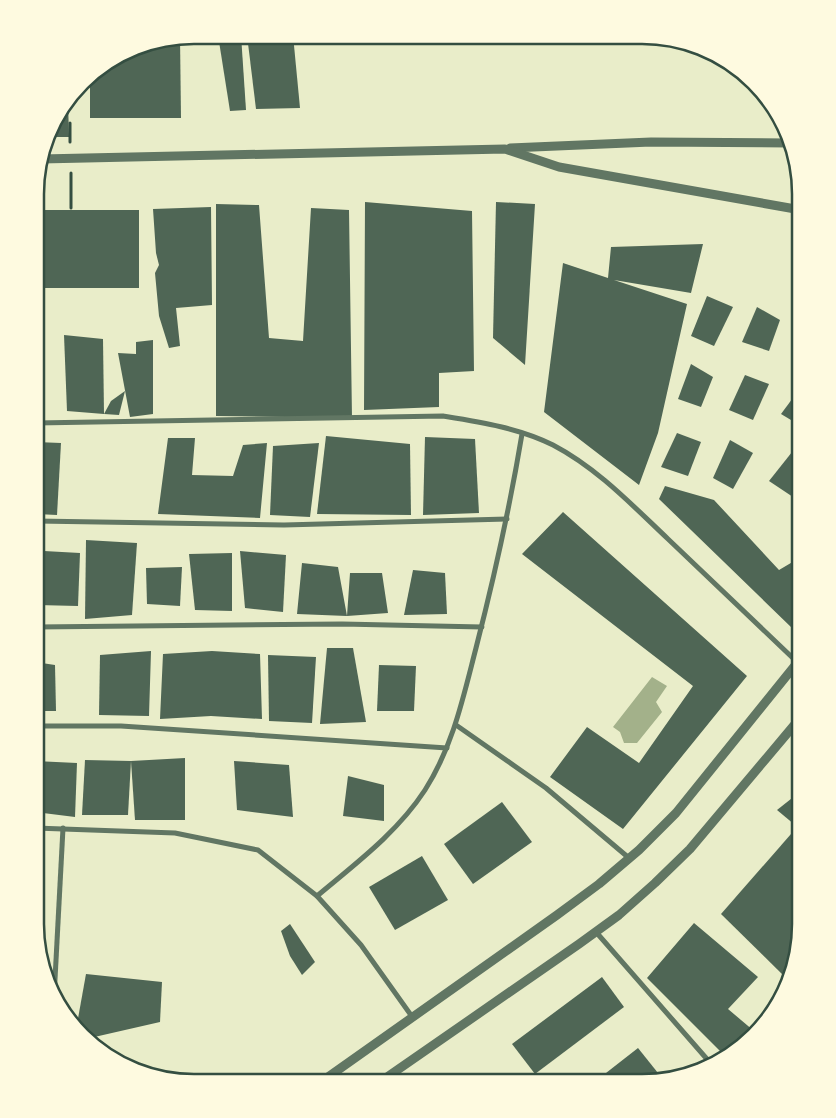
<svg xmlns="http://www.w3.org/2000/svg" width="836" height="1118" viewBox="0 0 836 1118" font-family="Overpass,sans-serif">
	<rect width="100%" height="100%" fill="#e9edc9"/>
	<polygon fill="#a3b18a" points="652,677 667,686 656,702 662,712 637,743 624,743 620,732 613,727"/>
	<g fill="#4f6655">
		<polygon points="218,35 241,35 246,110 230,111"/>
		<polygon points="247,35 293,35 300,108 256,109"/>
		<polygon points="180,37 181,118 90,118 90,74 142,44"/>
		<polygon points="68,100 69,137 48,137 56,114"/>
		<polygon points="365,202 472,211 474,371 439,373 439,407 364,410"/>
		<polygon points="496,202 535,204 525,365 493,338"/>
		<polygon points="216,204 259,205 269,338 303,341 311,208 349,210 352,418 216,416"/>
		<polygon points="211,207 212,305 176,308 180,346 169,348 159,316 155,273 159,265 156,253 153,209"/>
		<rect x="36" y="210" width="103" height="78"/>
		<polygon points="703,244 691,293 614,280 687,304 658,433 639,485 544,412 563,263 608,278 611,247"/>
		<polygon points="707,296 733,307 714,346 691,336"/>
		<polygon points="757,307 780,320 769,351 742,342"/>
		<polygon points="64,335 103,339 104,414 67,411"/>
		<polygon points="153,340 153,414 130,417 118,353 136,354 136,342"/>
		<polygon points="691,364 713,377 701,407 678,399"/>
		<polygon points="745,375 769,384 753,420 729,410"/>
		<polygon points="801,387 801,426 781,414"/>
		<polygon points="125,391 119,415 104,414 111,401"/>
		<polygon points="677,433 701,442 688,476 661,467"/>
		<polygon points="326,436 410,444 411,515 317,514"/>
		<polygon points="425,437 475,439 479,513 423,515"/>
		<polygon points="168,438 195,438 192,475 233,476 243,445 267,443 260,518 158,514"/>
		<polygon points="730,440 753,453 733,489 713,478"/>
		<polygon points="36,442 61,443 57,515 36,514"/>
		<polygon points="319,443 310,517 270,515 273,446"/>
		<polygon points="796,447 801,451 801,488 793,497 769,481"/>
		<polygon points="665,486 714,500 779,570 801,557 801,619 792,628 659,499"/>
		<polygon points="563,512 747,676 623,829 550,777 587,727 639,763 693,686 522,554"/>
		<polygon points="86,540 137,543 132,615 85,619"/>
		<polygon points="44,551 80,553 78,606 37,605"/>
		<polygon points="240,551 286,555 283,612 245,608"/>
		<polygon points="232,553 232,611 195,610 189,554"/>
		<polygon points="302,563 338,567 347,616 350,573 382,573 388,613 347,616 297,614"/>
		<polygon points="182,567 180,606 147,604 146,568"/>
		<polygon points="413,570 445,573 447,614 404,615"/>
		<polygon points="327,648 353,648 366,722 320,724"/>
		<polygon points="151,651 149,716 99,715 100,655"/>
		<polygon points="212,651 260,654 262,719 211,716 160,719 163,654"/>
		<polygon points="268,655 316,657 312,723 269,721"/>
		<polygon points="35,662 55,665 56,711 35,711"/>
		<polygon points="379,665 416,666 414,711 377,711"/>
		<polygon points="185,758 185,820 135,820 131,761"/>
		<polygon points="85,760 131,761 128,815 82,815"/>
		<polygon points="35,761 77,763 75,817 35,812"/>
		<polygon points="234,761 289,765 293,817 237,810"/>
		<polygon points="348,776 384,785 384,821 343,816"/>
		<polygon points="801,791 801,830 777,810"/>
		<polygon points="502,802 532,842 473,884 444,844"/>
		<polygon points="791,834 801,843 801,935 786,978 721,914"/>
		<polygon points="422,856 448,900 395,930 369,887"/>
		<polygon points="694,923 758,977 728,1009 754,1031 725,1056 647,978"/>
		<polygon points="290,924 315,962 302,975 290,956 281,931"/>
		<polygon points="86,974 162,982 160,1022 90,1038 77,1024"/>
		<polygon points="602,977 624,1007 535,1074 512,1044"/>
		<polygon points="638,1048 662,1078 643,1083 599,1083 597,1080"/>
	</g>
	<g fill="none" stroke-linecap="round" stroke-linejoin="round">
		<g stroke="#344e41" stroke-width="3">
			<polyline points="70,123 70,142"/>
			<polyline points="71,173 71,208"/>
		</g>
		<g stroke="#617663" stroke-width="5">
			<path d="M36,423L443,416C480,422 519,428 553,445C597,468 632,505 668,539C711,580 754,621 797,662"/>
			<polyline points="36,521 284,525 507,519"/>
			<polyline points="36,627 342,624 482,627"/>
			<polyline points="456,725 546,788 629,858"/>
			<polyline points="35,726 121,726 447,748"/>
			<polyline points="35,828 175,833 258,850 317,896 361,945 413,1018"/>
			<path d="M317,896C355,864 397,833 425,790C453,746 463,698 476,648C494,578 510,506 522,434"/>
			<polyline points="596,932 713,1066"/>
			<polyline points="54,998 63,828"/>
		</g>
		<g stroke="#617663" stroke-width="9">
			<polyline points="510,148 651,142 789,143"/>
			<polyline points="41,159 505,149 559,167 801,210"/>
			<polyline points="321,1082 557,915 599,884 639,850 676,813 801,658"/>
			<polyline points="380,1082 579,944 619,915 655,883 690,849 801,717"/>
		</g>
	</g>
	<path d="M0 0H836V1118H0ZM194 44H642A150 150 0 0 1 792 194V924A150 150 0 0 1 642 1074H194A150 150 0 0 1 44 924V194A150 150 0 0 1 194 44Z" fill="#fefae0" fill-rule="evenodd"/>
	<path fill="none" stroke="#344e41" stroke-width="2.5" d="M194 44H642A150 150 0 0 1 792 194V924A150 150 0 0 1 642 1074H194A150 150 0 0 1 44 924V194A150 150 0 0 1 194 44Z"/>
</svg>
